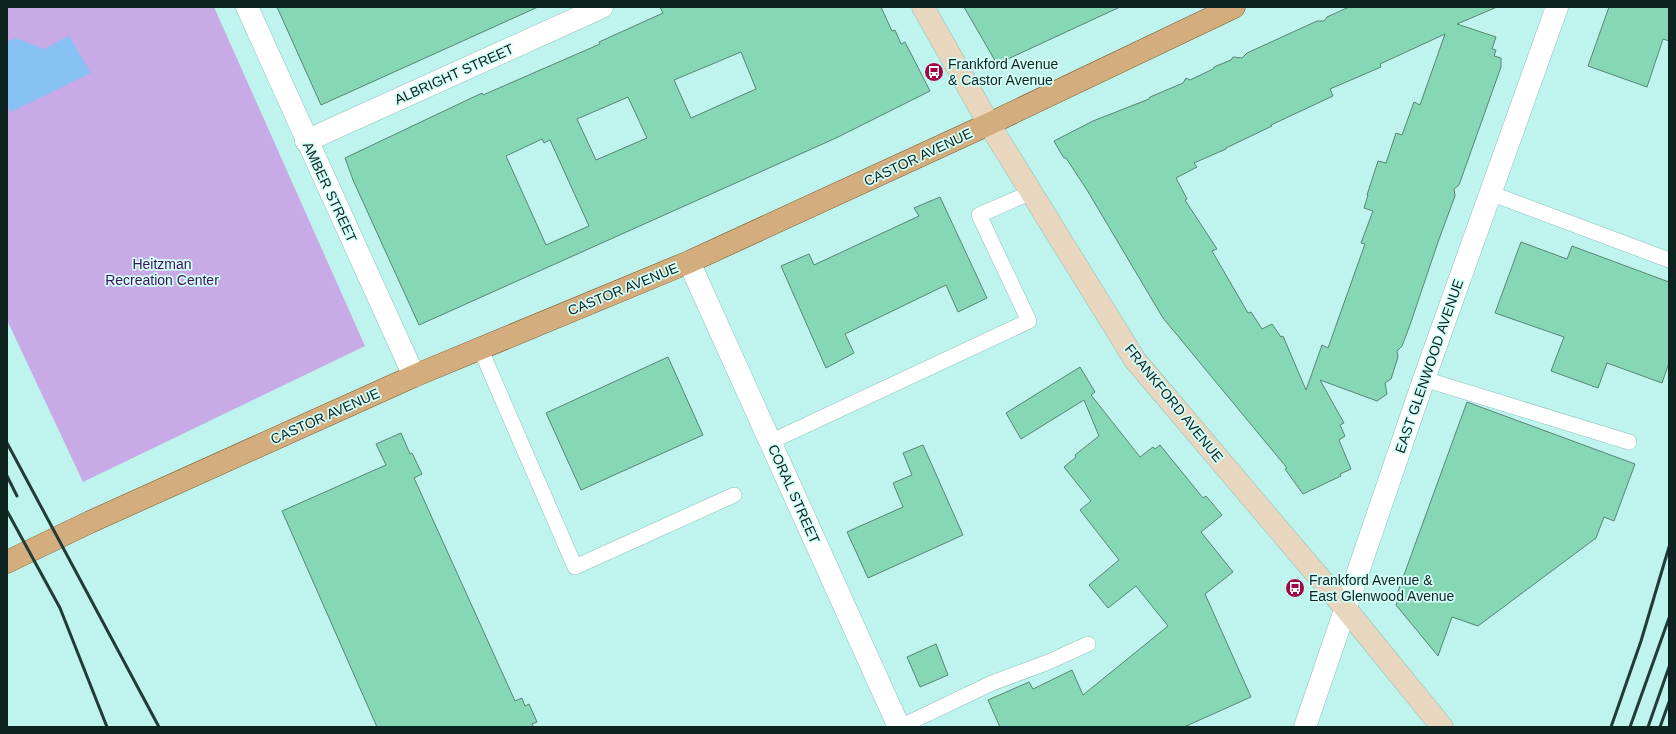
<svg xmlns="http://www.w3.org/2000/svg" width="1676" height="734" viewBox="0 0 1676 734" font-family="Helvetica,sans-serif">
	<rect width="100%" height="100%" fill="#bef4ed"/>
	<polygon fill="#c7aae6" points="7,7 214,7 365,346 83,482 7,320"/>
	<polygon fill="#88c1f4" points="69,36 91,73 11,112 7,105 7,42 15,38 44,49"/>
	<g fill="#85d7b6" stroke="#598573" fill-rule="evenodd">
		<polygon points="277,7 538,7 321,105"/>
		<path d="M660,7H881L892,31L895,30L901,44L905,42L930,91L836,138L419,325L353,180L345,158L482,93L483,95L600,44L599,42L663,13ZM741,52L756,89L691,118L674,80ZM628,97L647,138L596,160L577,119ZM542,139L544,143L550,140L589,226L546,245L506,156Z"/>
		<polygon points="964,7 1120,7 997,64"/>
		<path d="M1349,7H1497L1457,24L1496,37L1492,49L1496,50L1494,56L1501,58V67L1459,185L1454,189L1455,196L1438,242L1410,325L1402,346L1397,351L1398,357L1391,379L1385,383L1387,394L1377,401L1320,380L1344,423L1340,425L1345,436L1339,440L1351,469L1340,474L1341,476L1303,494L1285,469L1287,468L1163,318L1087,190L1066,158H1064L1059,150L1054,141L1093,121L1149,99L1150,97L1183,83L1186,78L1190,80L1213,69L1214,67L1231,60L1233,57L1242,58L1247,53L1317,21H1324L1327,17ZM1445,34L1420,105L1414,102L1402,135L1396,133L1386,163L1378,161L1367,195H1368L1364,208L1373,211L1361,243L1365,244L1328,348L1322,345L1306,390L1283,336L1281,337L1272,324L1262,329L1251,312L1248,313L1212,251L1217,249L1185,200L1187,199L1176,178L1197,167L1194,163L1226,149V148L1272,126L1271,125L1333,96L1330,89L1381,67L1380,64Z"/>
		<polygon points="1609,7 1669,7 1669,41 1663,39 1647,87 1588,66"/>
		<polygon points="940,197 987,298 958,312 946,285 845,334 854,353 826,368 781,266 809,254 814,265 919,216 914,208"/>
		<polygon points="1521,242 1567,259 1572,246 1669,282 1669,363 1662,383 1607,363 1598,388 1551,371 1564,337 1495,313"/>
		<polygon points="668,357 703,435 581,490 546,413"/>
		<polygon points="1080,367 1095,392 1091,395 1140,457 1153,447 1155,449 1160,445 1203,498 1206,496 1222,515 1201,532 1233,572 1205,594 1251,697 1184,727 1000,727 988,700 1029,682 1033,689 1072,670 1083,695 1168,626 1136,586 1108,608 1089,585 1119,560 1080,510 1091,501 1064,467 1076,457 1075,455 1099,436 1084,400 1021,439 1006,413"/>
		<polygon points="1467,402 1635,464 1614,521 1604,517 1596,538 1478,626 1452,617 1438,656 1396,605 1400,595 1397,594"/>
		<polygon points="401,433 410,454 412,453 422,474 414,478 515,701 522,698 525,706 529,704 537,722 532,724 534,727 377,727 282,511 386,465 376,444"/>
		<polygon points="923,445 963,535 868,578 847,532 903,507 893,483 912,475 903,453"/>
		<polygon points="936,644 948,675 920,687 907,657"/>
	</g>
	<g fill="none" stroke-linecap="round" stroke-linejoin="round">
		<defs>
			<g id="service">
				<polyline points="1490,193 1669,260"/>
				<polyline points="480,348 575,567 734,495"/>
				<polyline points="1424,379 1629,442"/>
				<polyline points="770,442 1029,321 979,215 1032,192"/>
				<polyline points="900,727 992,683 1046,663 1088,644"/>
			</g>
			<g id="minor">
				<polyline points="247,7 414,376"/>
				<polyline points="306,141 602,7"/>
				<polyline points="689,262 899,727"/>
				<polyline points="1305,727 1424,379 1557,7"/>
			</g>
			<polyline id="secondary" points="923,7 989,124 1135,360 1346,609 1442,727"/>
			<polyline id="primary" points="7,562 90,522 414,376 689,262 989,124 1234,7"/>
		</defs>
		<use href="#service" stroke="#8cc0ba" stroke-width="16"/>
		<use href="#minor" stroke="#8cc0ba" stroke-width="23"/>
		<use href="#secondary" stroke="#8cc0ba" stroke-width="23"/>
		<use href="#primary" stroke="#7c5a26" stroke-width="23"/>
		<use href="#service" stroke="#fff" stroke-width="15"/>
		<use href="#minor" stroke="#fff" stroke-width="22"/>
		<use href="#secondary" stroke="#e9d6bf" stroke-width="22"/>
		<use href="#primary" stroke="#d4ad7f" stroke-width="22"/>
		<g stroke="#213b37" stroke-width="3">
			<polyline points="7,443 159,727"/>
			<polyline points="7,476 17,496"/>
			<polyline points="7,511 60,608 107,727"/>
			<polyline points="1611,727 1641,641 1669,547"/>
			<polyline points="1630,727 1669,618"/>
			<polyline points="1648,727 1669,667"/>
			<polyline points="1660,727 1669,702"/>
		</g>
	</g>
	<defs>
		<symbol id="bus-disc" viewBox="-11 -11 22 22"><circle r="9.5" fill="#a10747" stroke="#d4fff9"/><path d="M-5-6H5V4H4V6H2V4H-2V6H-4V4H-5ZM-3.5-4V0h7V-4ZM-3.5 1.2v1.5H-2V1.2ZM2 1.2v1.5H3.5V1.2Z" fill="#fff"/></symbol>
	</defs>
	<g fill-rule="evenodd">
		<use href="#bus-disc" x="923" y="61" width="22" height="22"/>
		<use href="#bus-disc" x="1284" y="577" width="22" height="22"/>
	</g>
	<g text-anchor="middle" stroke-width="3.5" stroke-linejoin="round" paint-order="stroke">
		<g font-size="14" fill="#0d2320" stroke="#d4fff9" text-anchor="start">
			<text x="948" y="69">Frankford Avenue<tspan x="948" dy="16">&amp; Castor Avenue</tspan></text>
			<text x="1309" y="585">Frankford Avenue &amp;<tspan x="1309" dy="16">East Glenwood Avenue</tspan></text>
		</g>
		<g font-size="14" fill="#0d2320" stroke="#d4fff9">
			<text transform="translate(454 74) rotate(-24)" y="5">ALBRIGHT STREET</text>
			<text transform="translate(918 157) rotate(-25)" y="5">CASTOR AVENUE</text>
			<text transform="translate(330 192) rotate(65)" y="5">AMBER STREET</text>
			<text transform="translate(623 289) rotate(-22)" y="5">CASTOR AVENUE</text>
			<text transform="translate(1429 366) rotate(-71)" y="5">EAST GLENWOOD AVENUE</text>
			<text transform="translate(1174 403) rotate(51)" y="5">FRANKFORD AVENUE</text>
			<text transform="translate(325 416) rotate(-24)" y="5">CASTOR AVENUE</text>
			<text transform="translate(794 494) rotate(66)" y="5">CORAL STREET</text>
		</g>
		<g font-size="14" fill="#3d125b" stroke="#d4fff9">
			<text x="162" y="269">Heitzman<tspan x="162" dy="16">Recreation Center</tspan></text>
		</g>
	</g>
	<rect width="1676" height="734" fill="none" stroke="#0d2320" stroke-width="16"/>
</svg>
